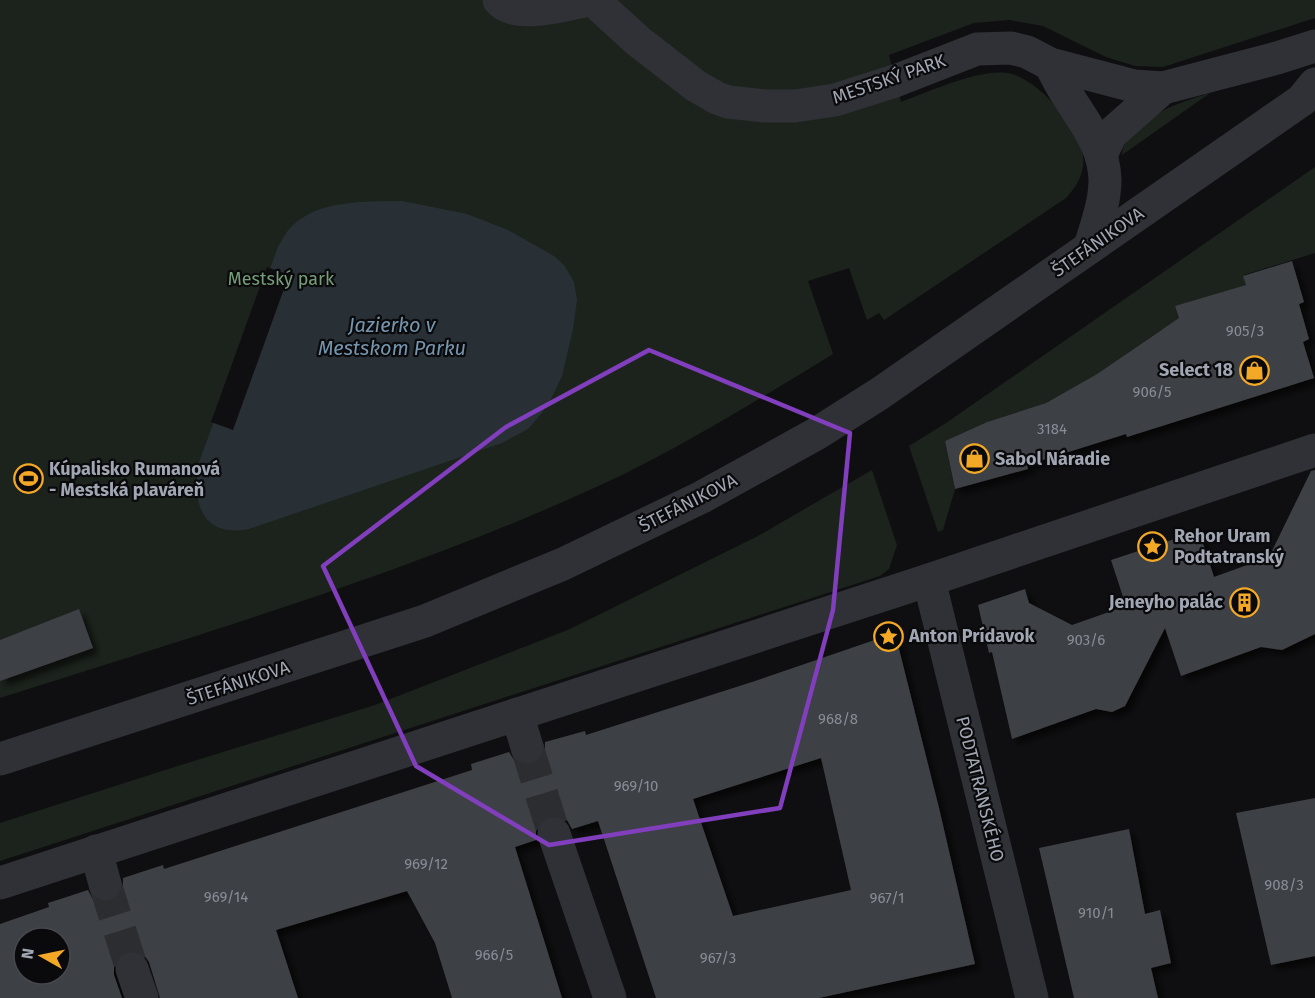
<svg xmlns="http://www.w3.org/2000/svg" width="1315" height="998" viewBox="0 0 1315 998" font-family="'Fira Sans',sans-serif">
	<defs>
		<filter id="shadow"><feDropShadow dx="5.5" dy="5.5" stdDeviation="3" flood-color="#0009"/></filter>
	</defs>
	<rect width="100%" height="100%" fill="#0f0f11"/>
	<g fill="#1c231c">
		<path d="M0,0H1315V18L1163,67L1135,66L1106,57L1043,26L1009,20L974,23L889,55L901,102C929,92 977,69 1007,73C1038,77 1088,134 1083,166C1081,180 1075,188 1066,198L884,320L879,313L867,320L849,268L808,281L833,354C763,397 693,440 620,476C421,570 209,631 0,698Z"/>
		<path d="M1210,93L1122,155C1124,120 1181,102 1210,93Z"/>
		<polygon points="1315,167 1315,253 1244,275 1247,289 1175,306 1181,324 1161,330 1097,374 1046,403 987,422 945,441 955,489 943,530 938,532 909,446 946,423"/>
		<polygon points="872,470 897,545 889,569 880,576 0,861 0,823 165,770 375,705 570,629 758,536"/>
	</g>
	<path fill="#283036" d="M402,201L467,214L508,230L554,256L564,265L574,282L577,300L573,329L562,376L551,399L541,414L528,429L502,443L249,529C203,538 192,504 198,465L278,247C282,240 286,232 291,227C319,199 365,202 402,201Z"/>
	<polygon fill="#0f0f11" points="267,267 289,275 233,430 211,422"/>
	<g fill="#3e3f44" fill-rule="evenodd" filter="url(#shadow)">
		<polygon points="1292,261 1304,302 1299,304 1309,339 1303,342 1314,378 1127,437 1126,434 1027,465 1028,469 955,489 945,441 987,422 1046,403 1097,374 1179,318 1175,306 1246,285 1243,276"/>
		<polygon points="1315,470 1315,634 1282,650 1261,647 1181,676 1165,628 1125,706 1112,712 1096,709 1012,739 992,652 989,653 978,605 1025,589 1029,603 1072,625 1126,606 1111,560 1199,531 1214,577 1269,557 1311,471"/>
		<polygon points="79,609 93,648 0,681 0,640"/>
		<path d="M895,633L940,812L975,964L819,998H656L598,821L572,829L567,820L557,816L547,817L540,822L536,831V840L515,847L562,998H452L435,943L407,891L276,930L298,998H160L149,962L144,955L135,951H126L118,956L114,965V975L122,998H0V924L49,907L48,903L88,890L92,898L100,902H110L119,897L123,889V878L163,865L164,869L472,770L471,764L509,752L514,760L522,765H533L540,760L545,752V742L585,731L586,735L752,682ZM821,758L851,890L733,916L693,799ZM24,938H60V974H24Z"/>
		<polygon points="1315,798 1315,956 1271,965 1236,813"/>
		<polygon points="1129,829 1145,914 1160,910 1171,963 1151,968 1158,998 1074,998 1039,848"/>
	</g>
	<g fill="none" stroke-linecap="round" stroke-linejoin="round">
		<g stroke="#2c2d31" stroke-width="33" stroke-dasharray="33 16" stroke-linecap="butt">
			<polyline points="527,747 554,834"/>
			<polyline points="105,884 132,969"/>
		</g>
		<g stroke="#303136" stroke-width="33">
			<path d="M499,0C515,20 567,4 589,0"/>
			<polyline points="593,0 638,41 696,86 717,98 728,102 765,106 795,106 835,100 895,81 977,49 1011,48 1027,52 1050,64 1134,86 1163,88 1277,58 1315,46"/>
			<path d="M1050,64C1056,75 1061,86 1068,96C1085,124 1104,145 1105,180C1105,203 1096,226 1090,247"/>
			<polyline points="1101,155 1111,134 1163,88"/>
			<polyline points="929,580 1032,998"/>
			<polyline points="517,714 527,747"/>
			<polyline points="0,759 425,621 563,564 702,497 816,434 879,394 1302,100 1315,84"/>
			<polyline points="554,834 610,998"/>
			<polyline points="96,851 105,884"/>
			<polyline points="0,883 929,580 1315,450"/>
			<polyline points="132,969 142,998"/>
		</g>
	</g>
	<path fill="none" stroke="#813ebd" stroke-width="4.5" stroke-linejoin="round" d="M649,350L850,433L833,610L780,808L549,845L416,766L323,566L506,427Z"/>
	<defs>
		<symbol id="shop-ring" viewBox="-11 -11 22 22"><circle r="9.5" fill="#0a0a0c" stroke="#f3a925" stroke-width="1.5"/><path d="M-5-2.5h2.3a2.7 3.5 0 0 1 5.4 0H5L5.5 6h-11ZM-1.5-2.5h3a1.5 2.3 0 0 0-3 0Z" fill="#f3a925"/></symbol>
		<symbol id="stadium-ring" viewBox="-11 -11 22 22"><circle r="9.5" fill="#0a0a0c" stroke="#f3a925" stroke-width="1.5"/><path d="M0-5a6.5 5 0 1 0 0 10a6.5 5 0 1 0 0-10ZM-3.5-1.8h7v3.6h-7Z" fill="#f3a925"/></symbol>
		<symbol id="sight-ring" viewBox="-11 -11 22 22"><circle r="9.5" fill="#0a0a0c" stroke="#f3a925" stroke-width="1.5"/><path d="M0-6L1.8-2.2L6-1.7L2.9 1.2L3.7 5.4L0 3.3L-3.7 5.4L-2.9 1.2L-6-1.7L-1.8-2.2Z" fill="#f3a925"/></symbol>
		<symbol id="building-ring" viewBox="-11 -11 22 22"><circle r="9.5" fill="#0a0a0c" stroke="#f3a925" stroke-width="1.5"/><path d="M-4-6H4V6H1V3H-1V6H-4ZM-2.5-4.3h1.7v1.8h-1.7ZM.8-4.3h1.7v1.8H.8ZM-2.5-1h1.7V.8h-1.7ZM.8-1h1.7V.8H.8Z" fill="#f3a925"/></symbol>
	</defs>
	<g fill-rule="evenodd">
		<use href="#shop-ring" x="1238" y="354" width="33" height="33"/>
		<use href="#shop-ring" x="958" y="442" width="33" height="33"/>
		<use href="#stadium-ring" x="12" y="462" width="33" height="33"/>
		<use href="#sight-ring" x="1136" y="530" width="33" height="33"/>
		<use href="#building-ring" x="1228" y="586" width="33" height="33"/>
		<use href="#sight-ring" x="872" y="620" width="33" height="33"/>
	</g>
	<g text-anchor="middle" stroke-width="4.5" stroke-linejoin="round" paint-order="stroke">
		<g font-size="15" fill="#888c96">
			<text x="1245" y="336">905/3</text>
			<text x="1152" y="397">906/5</text>
			<text x="1052" y="434">3184</text>
			<text x="1086" y="645">903/6</text>
			<text x="838" y="724">968/8</text>
			<text x="636" y="791">969/10</text>
			<text x="426" y="869">969/12</text>
			<text x="1284" y="890">908/3</text>
			<text x="226" y="902">969/14</text>
			<text x="887" y="903">967/1</text>
			<text x="1096" y="918">910/1</text>
			<text x="494" y="960">966/5</text>
			<text x="718" y="963">967/3</text>
		</g>
		<g font-size="18" fill="#a0a6b2" stroke="#0a0a0c">
			<text transform="translate(889 79) rotate(-19)" y="6">MESTSKÝ PARK</text>
			<text transform="translate(1098 242) rotate(-35)" y="6">ŠTEFÁNIKOVA</text>
			<text transform="translate(688 503) rotate(-27)" y="6">ŠTEFÁNIKOVA</text>
			<text transform="translate(238 683) rotate(-18)" y="6">ŠTEFÁNIKOVA</text>
			<text transform="translate(980 789) rotate(76)" y="6">PODTATRANSKÉHO</text>
		</g>
		<g font-size="18" fill="#779e78" stroke="#0a0a0c">
			<text x="281" y="285">Mestský park</text>
		</g>
		<g font-size="18" font-weight="bold" fill="#a0a6b2" stroke="#0a0a0c" text-anchor="start">
			<text x="1233" y="376" text-anchor="end">Select 18</text>
			<text x="995" y="465">Sabol Náradie</text>
			<text x="49" y="475">Kúpalisko Rumanová<tspan x="49" dy="21">- Mestská plaváreň</tspan></text>
			<text x="1174" y="542">Rehor Uram<tspan x="1174" dy="21">Podtatranský</tspan></text>
			<text x="1223" y="608" text-anchor="end">Jeneyho palác</text>
			<text x="909" y="642">Anton Prídavok</text>
		</g>
		<g font-size="20" font-style="italic" fill="#7695ae" stroke="#0a0a0c">
			<text x="392" y="332">Jazierko v<tspan x="392" dy="23">Mestskom Parku</tspan></text>
		</g>
	</g>
	<g transform="translate(42 956) rotate(279)"><circle r="28" fill="#0a0a0c" stroke="#46484e" stroke-width="1.5"/>
	<path d="M0-4.5L10 22L0 15L-10 22Z" fill="#f3a925"/>
	<text y="-9" font-size="16" font-weight="bold" text-anchor="middle" fill="#a0a6b2">N</text>
	</g>
</svg>
